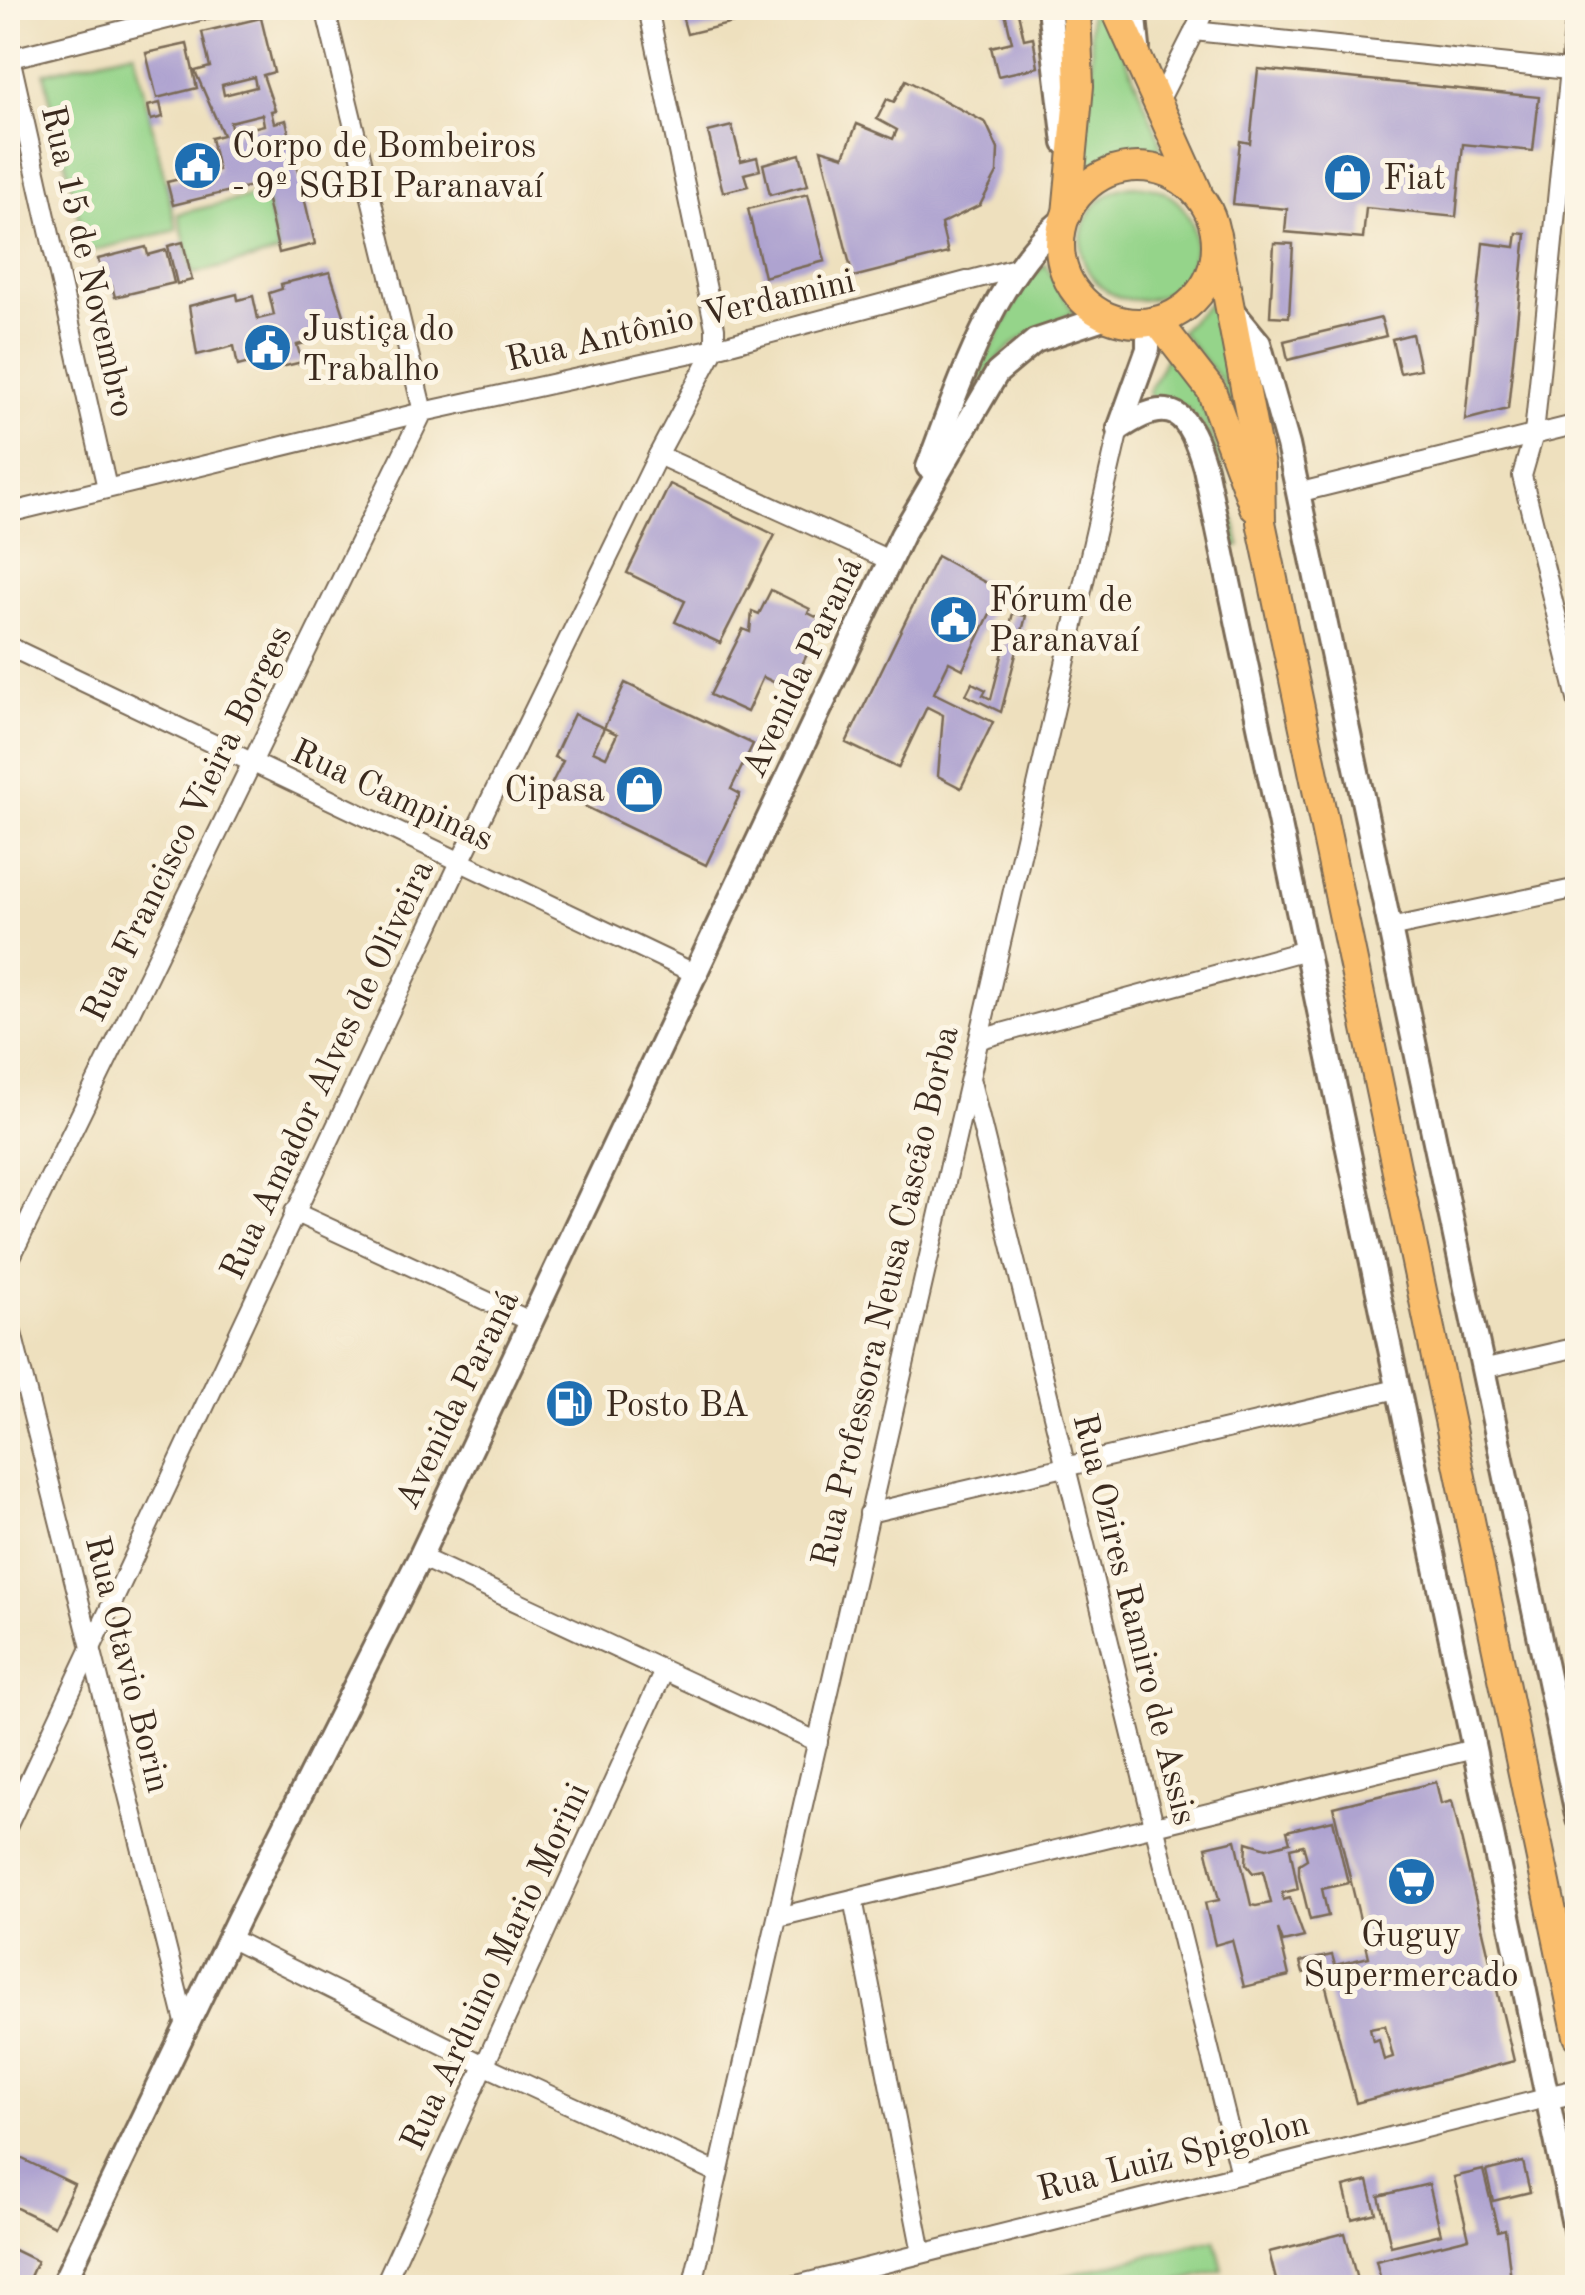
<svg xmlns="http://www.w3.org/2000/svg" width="1585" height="2295" viewBox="0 0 1585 2295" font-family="'Old Standard TT',serif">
	<rect width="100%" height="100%" fill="#fcf5e5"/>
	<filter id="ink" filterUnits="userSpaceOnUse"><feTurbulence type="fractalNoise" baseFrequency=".01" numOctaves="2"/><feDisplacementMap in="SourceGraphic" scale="20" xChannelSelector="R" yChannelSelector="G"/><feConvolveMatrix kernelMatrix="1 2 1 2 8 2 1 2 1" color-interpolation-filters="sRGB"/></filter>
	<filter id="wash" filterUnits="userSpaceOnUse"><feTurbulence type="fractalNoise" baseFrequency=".0048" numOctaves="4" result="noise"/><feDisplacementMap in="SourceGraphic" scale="40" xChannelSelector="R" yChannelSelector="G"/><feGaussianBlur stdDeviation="2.25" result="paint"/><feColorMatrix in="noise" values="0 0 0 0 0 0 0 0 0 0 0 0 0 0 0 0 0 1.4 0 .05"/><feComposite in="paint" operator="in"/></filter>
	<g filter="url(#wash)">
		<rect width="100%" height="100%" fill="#eee0be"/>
		<g fill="#95d48a" stroke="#687f54" stroke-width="2.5">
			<polygon points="1089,8 1105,8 1160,140 1160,153 1128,152 1081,168 1093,77"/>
			<polygon points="134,51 177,230 87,252 44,73"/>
			<circle cx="1138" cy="243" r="57"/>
			<polygon points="265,193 279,253 193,274 178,214"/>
			<path d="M1045,264L1074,313C1023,334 1004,344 972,393L969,391L1026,282Z"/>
			<polygon points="1216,297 1251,464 1220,379 1180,331"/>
			<path d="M1167,356L1191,375L1218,449L1240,546L1232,548C1221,496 1221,396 1152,398L1148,393Z"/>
			<polygon points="1215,2239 1223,2270 1173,2283 1181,2287 1021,2287"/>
		</g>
		<g id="blocks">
			<g fill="#aea3d0" fill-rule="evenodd">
				<polygon points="680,8 792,8 792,9 687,34"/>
				<polygon points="1004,8 1017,8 1024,39 1033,37 1038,67 998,76 991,47 1012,42"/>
				<path d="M261,18L274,72L263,75L275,110L271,111L274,123L286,120L315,244L279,253L263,183L173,205L167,182L218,170L211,138L223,135L195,71L210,67L202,32ZM254,77L256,87L224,95L222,85ZM262,114L264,125L232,133L230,122Z"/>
				<polygon points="187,44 197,88 157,98 146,53"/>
				<polygon points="1258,69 1539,97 1533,151 1463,144 1456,217 1366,208 1363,239 1285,232 1287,209 1233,204 1240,141 1250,143"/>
				<polygon points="906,80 986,123 998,149 997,173 980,205 941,224 948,253 853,277 821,149 844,156 857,124 893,139 897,130 877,119 887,99 894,102"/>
				<polygon points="160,103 163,117 151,120 148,106"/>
				<polygon points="732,126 741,161 757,157 760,170 744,174 748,186 723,192 708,132"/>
				<polygon points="800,154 808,185 770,195 763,164"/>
				<polygon points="808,194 825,261 764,277 748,209"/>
				<polygon points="1517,233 1526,234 1508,409 1465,420 1483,243 1515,247"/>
				<polygon points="183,242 192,280 177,284 168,246"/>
				<polygon points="1274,243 1293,244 1289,317 1270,316"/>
				<polygon points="146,247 148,255 166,250 174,283 115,297 112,286 104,285 98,259"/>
				<polygon points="330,272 346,321 314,329 317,340 297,345 302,362 256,373 253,362 238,366 234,346 197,355 189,306 237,294 238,300 253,296 258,319 274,315 269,293 282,289 281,284"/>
				<polygon points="1381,318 1386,336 1288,360 1284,341"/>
				<polygon points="1412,334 1420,369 1400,373 1392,339"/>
				<polygon points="670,484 775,535 720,643 675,622 685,601 627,573"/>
				<polygon points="937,556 1001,591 963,669 949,662 934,693 993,722 961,788 938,776 943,715 927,707 898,768 846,743"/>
				<polygon points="771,590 810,609 808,613 820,619 818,631 790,690 763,677 747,712 710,695 743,629 750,632 752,611 759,614"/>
				<polygon points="1013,613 1026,616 1001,712 966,695 972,683 986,690 983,695 991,699"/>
				<polygon points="625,683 753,744 731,789 740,794 706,865 549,789 563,761 554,757 574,714 604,728 593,751 606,757 617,734 604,728"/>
				<path d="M1436,1782L1441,1804L1452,1801L1514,2061L1356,2103L1321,1968L1303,1973L1300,1962L1332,1955L1335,1965L1369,1957L1333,1807ZM1385,2025L1393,2057L1384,2060L1379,2039L1373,2041L1370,2028Z"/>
				<polygon points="1333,1820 1348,1883 1322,1889 1328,1916 1310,1920 1299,1875 1299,1864 1307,1859 1303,1845 1290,1848 1298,1889 1282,1893 1283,1900 1290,1898 1304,1937 1283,1942 1278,1929 1289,1976 1244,1987 1232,1940 1215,1945 1205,1903 1219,1900 1206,1847 1236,1840 1251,1905 1256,1906 1271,1903 1263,1871 1253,1873 1246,1864 1247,1842 1267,1848 1290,1842 1287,1831"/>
				<polygon points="8,2152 74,2184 54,2226 8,2204"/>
				<polygon points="1523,2162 1530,2192 1493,2201 1486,2171"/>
				<polygon points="1483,2170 1498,2231 1505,2229 1512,2288 1383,2288 1376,2261 1469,2238 1454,2177"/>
				<polygon points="1368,2181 1376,2213 1352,2219 1344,2187"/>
				<polygon points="1429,2184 1441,2234 1391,2246 1379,2196"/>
				<polygon points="1345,2233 1359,2288 1278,2288 1269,2252"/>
				<polygon points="8,2247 37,2261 25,2288 8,2288"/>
			</g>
		</g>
	</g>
	<g filter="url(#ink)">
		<use href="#blocks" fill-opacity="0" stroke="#7a6a56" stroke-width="2.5"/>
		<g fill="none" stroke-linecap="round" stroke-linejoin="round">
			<defs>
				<g id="minor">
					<polyline points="1576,8 1534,434 1522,476 1578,703"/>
					<polyline points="1194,31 1578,71"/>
					<polyline points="8,48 107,488"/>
					<polyline points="8,59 211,8"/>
					<polyline points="1157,105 1206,8"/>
					<polyline points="658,455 889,560"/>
					<polyline points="1297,493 1578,424"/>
					<polyline points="8,513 423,412 715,348 1016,268"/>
					<polyline points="8,646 698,975"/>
					<polyline points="1390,928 1578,888"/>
					<polyline points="980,1039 1306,950"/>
					<polyline points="971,1082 1240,2174"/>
					<polyline points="294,1212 532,1322"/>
					<polyline points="8,1263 423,412 325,8"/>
					<polyline points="8,1317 186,2026"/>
					<polyline points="1482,1369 1578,1347"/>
					<polyline points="869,1513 1397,1389"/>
					<polyline points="420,1557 818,1742"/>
					<polyline points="8,1825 461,860 658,455 715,348 715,328 648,8"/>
					<polyline points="853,1899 922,2253"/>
					<polyline points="778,1917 1474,1749"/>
					<polyline points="229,1938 484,2065 718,2173"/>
					<polyline points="383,2288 664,1671"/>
					<polyline points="692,2288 1119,429"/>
					<polyline points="785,2288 1546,2098"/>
				</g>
				<g id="tertiary">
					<polyline points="1049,8 1065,143"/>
					<polyline points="1134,8 1138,47"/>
					<polyline points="1231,309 1259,343 1288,445 1578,1819"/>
					<path d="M1119,429C1172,393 1189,412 1205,468L1578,2244"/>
					<polyline points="1119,429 1148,349 1148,324"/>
					<path d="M928,467C959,385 995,273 1064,219"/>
					<polyline points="1546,2098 1578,2091"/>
					<polyline points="61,2288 238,1919 420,1557 902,535 997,373 1035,341 1106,317"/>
				</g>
				<g id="primary">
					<polyline points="1115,8 1197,190"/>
					<circle cx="1138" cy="245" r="78"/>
					<polyline points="1067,214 1079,86 1076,8"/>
					<polyline points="1216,235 1260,466 1261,522 1578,2036"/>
					<polyline points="1158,322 1211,390 1254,507"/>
				</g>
			</defs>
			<use href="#minor" stroke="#7a6a56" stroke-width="22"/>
			<use href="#tertiary" stroke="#7a6a56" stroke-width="28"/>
			<use href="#primary" stroke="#7a6a56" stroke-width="32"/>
			<use href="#minor" stroke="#fff" stroke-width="18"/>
			<use href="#tertiary" stroke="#fff" stroke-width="22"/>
			<use href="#primary" stroke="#fabe6d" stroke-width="28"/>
		</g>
	</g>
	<defs>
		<symbol id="civic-disc" viewBox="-11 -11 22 22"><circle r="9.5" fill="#1f6fb2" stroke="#fcf5e5"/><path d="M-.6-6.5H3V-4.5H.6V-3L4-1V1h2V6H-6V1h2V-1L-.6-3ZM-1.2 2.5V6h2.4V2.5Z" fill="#fff"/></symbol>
		<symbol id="shop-disc" viewBox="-11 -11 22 22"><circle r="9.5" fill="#1f6fb2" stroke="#fcf5e5"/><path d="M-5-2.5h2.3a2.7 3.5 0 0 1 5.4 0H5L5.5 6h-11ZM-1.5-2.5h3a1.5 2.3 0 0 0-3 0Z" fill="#fff"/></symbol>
		<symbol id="fuel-disc" viewBox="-11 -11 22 22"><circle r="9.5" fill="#1f6fb2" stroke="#fcf5e5"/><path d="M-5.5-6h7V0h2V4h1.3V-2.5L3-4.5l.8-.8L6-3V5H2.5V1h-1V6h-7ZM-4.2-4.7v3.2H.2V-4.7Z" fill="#fff"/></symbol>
		<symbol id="supermarket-disc" viewBox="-11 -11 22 22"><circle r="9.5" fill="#1f6fb2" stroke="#fcf5e5"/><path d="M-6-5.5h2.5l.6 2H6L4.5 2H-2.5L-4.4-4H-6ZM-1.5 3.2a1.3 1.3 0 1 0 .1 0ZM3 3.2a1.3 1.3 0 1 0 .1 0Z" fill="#fff"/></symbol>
	</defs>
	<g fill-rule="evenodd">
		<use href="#civic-disc" x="170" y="138" width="55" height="55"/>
		<use href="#shop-disc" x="1320" y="150" width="55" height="55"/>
		<use href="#civic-disc" x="240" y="320" width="55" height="55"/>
		<use href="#civic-disc" x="926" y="592" width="55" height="55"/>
		<use href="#shop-disc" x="612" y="762" width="55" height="55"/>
		<use href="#fuel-disc" x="542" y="1376" width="55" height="55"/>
		<use href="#supermarket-disc" x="1384" y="1854" width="55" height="55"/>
	</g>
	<g text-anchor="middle" stroke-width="10" stroke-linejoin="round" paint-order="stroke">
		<g font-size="35" fill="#3b2a1e" stroke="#fcf5e5" text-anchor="start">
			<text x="232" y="157">Corpo de Bombeiros<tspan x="232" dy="40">- 9º SGBI Paranavaí</tspan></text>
			<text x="1383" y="189">Fiat</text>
			<text x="302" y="340">Justiça do<tspan x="302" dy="40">Trabalho</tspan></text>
			<text x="989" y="611">Fórum de<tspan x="989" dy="40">Paranavaí</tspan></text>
			<text x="605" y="801" text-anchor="end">Cipasa</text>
			<text x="605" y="1416">Posto BA</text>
			<text x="1411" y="1946" text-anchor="middle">Guguy<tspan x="1411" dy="40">Supermercado</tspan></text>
		</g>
		<g font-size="35" fill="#3b2a1e" stroke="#fcf5e5">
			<text transform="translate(89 261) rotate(77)" y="12">Rua 15 de Novembro</text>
			<text transform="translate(680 319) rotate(-13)" y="12">Rua Antônio Verdamini</text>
			<text transform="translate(801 667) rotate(-65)" y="12">Avenida Paraná</text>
			<text transform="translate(393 794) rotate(25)" y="12">Rua Campinas</text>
			<text transform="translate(186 823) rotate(-64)" y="12">Rua Francisco Vieira Borges</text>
			<text transform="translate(326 1069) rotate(-65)" y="12">Rua Amador Alves de Oliveira</text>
			<text transform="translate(884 1296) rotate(-77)" y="12">Rua Professora Neusa Cascão Borba</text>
			<text transform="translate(456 1399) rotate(-64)" y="12">Avenida Paraná</text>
			<text transform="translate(1136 1619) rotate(76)" y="12">Rua Ozires Ramiro de Assis</text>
			<text transform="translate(129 1664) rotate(76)" y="12">Rua Otavio Borin</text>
			<text transform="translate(494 1966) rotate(-65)" y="12">Rua Arduino Mario Morini</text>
			<text transform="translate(1173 2155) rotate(-14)" y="12">Rua Luiz Spigolon</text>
		</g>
	</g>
	<rect width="1585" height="2295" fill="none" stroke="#fcf5e5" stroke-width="40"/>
</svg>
